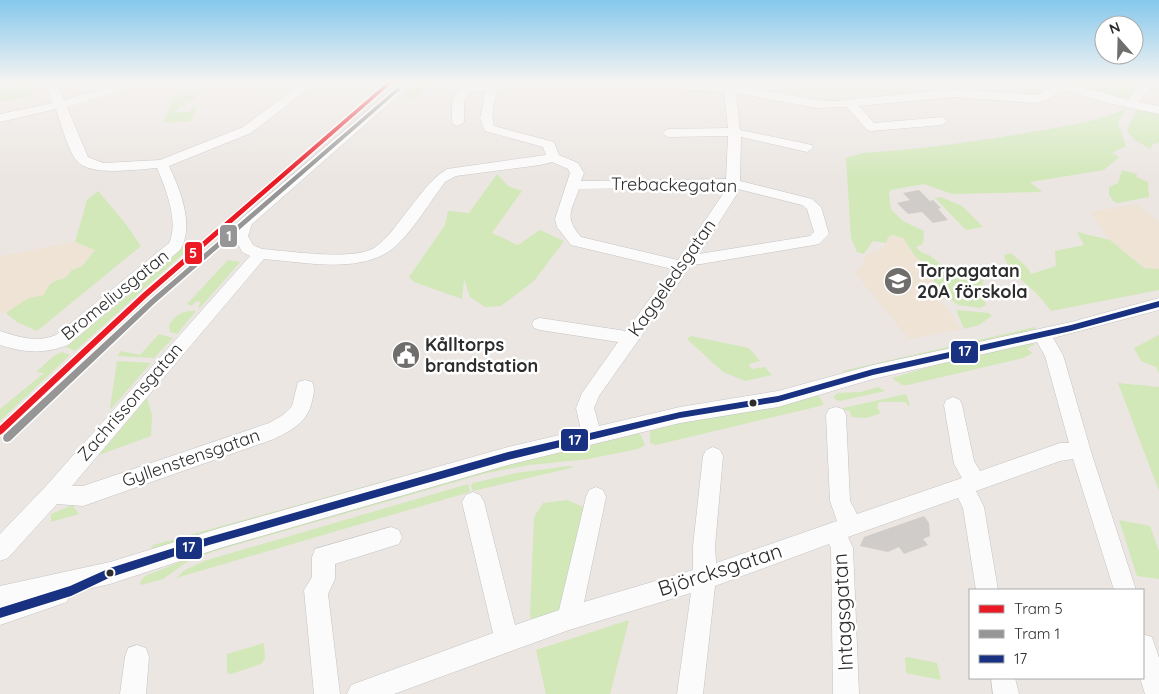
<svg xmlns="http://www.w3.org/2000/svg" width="1159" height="694" viewBox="0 0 1159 694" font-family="Quicksand,sans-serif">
	<rect width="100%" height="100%" fill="#ebe6e2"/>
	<g fill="#efe3d6">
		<polygon points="1136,204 1159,222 1159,269 1144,268 1110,240 1091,212"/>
		<polygon points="893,235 903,238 915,256 931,269 936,288 948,298 940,302 948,309 961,329 909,339 855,273 865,262 863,257 881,249 885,245 888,237"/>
		<polygon points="75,242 95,249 83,264 67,291 9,314 0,312 0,256"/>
	</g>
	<g fill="#d2e8b9">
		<polygon points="29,81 32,96 0,102 0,89"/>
		<polygon points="419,81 440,81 426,87 414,100 408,96 407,92"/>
		<polygon points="1060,81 1128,81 1140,86 1128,98 1115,98"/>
		<polygon points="196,95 192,101 187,101 184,105 185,106 180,106 176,112 190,112 194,105 197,109 190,121 163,123 174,98 162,97"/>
		<polygon points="1137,108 1159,112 1159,143 1153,144 1150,149 1135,140 1127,131"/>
		<path d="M1126,109L1118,123L1126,146L1112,153L1119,157L1104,170L1030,182L1042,192L952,194L924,184L890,190L889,193L891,209L903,221L924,231L923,244L916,247C921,254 927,253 933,258C948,271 954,275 974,277L981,269L998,266L1002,272C978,277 980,285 986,305L980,308L958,305L936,288L931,269L915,256L903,238L893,235L888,237L886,243L873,241L864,254L857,252L851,238L846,158L863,153C911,150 960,144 1007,136C1047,129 1088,125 1126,109Z"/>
		<polygon points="1122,170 1137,174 1136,177 1148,182 1149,197 1118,203 1113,201 1109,194 1109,187 1118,183"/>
		<polygon points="497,174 508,186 522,191 492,233 518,245 540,230 564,241 534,281 501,306 485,307 470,297 464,279 462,299 414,282 409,277 445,225 448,211 469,213"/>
		<path d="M98,191L125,223L141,246L37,331L17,322L7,314V312L29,298L44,295C49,282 54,281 66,278L72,270L82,266L95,250L75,242L87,200Z"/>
		<polygon points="941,197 962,206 983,227 966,230 935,198"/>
		<path d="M1077,232L1110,240L1144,268L1159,269V290L1051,311C1046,305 1041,298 1035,292C1025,282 1007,271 1004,255L1011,253L1027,267L1031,274L1056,266L1055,251L1084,245Z"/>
		<polygon points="188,244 194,244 75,351 66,347 169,261 183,246"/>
		<polygon points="228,260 240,262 200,308 198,307 201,302 196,301 192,306 187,304"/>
		<polygon points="956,310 989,313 992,316 979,325 964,329"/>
		<path d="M196,311L177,334L170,332L169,325C175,315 184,310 196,311Z"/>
		<polygon points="1035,327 1036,329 844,372 842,371"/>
		<polygon points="159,334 173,338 154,358 117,356 121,351 140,355"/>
		<polygon points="1159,335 1159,373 1156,367 1141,361 1134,348"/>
		<polygon points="691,336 749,348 760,361 749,364 751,369 765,367 772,375 745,381 723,372 687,339"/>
		<polygon points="1032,343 1035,344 1027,349 1033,353 1023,358 908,385 902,385 892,378 953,360"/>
		<polygon points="62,352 70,355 0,421 0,409 44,373 36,372 55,355"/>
		<polygon points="117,361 151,363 111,409 110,408"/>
		<polygon points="1118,383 1159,387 1159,490 1156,483"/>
		<polygon points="878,387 885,391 840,401 836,400 833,397 838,393 861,392"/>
		<polygon points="906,394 910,405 908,406 906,402 879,402 877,407 880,412 879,414 866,418 851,417 850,411 843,410 843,408"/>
		<polygon points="816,396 819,396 824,405 656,445 650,443 650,431 698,418 746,412"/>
		<polygon points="147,398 152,415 151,436 99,455"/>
		<polygon points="638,433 641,435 645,445 638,449 588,459 530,465 487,473 215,551 187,562 163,579 141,585 140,582 145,576 215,548 491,469"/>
		<polygon points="569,466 575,467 473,491 471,486 473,483 516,473"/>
		<polygon points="428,469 426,471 150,550 153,545"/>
		<polygon points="468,484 470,492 176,578 185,570 204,561"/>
		<polygon points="567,500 588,509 559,614 533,624 530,615 534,517 543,503"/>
		<polygon points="75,504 74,507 79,514 51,522 51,514"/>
		<polygon points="1119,520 1150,526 1159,551 1159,579 1137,576"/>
		<polygon points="629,620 610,694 546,694 536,650"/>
		<polygon points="264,643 265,658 261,664 231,674 227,673 227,654"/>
		<polygon points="908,657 937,663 941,680 906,673 905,658"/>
	</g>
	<g fill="#d0ccc9">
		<polygon points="919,190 930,201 933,200 941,208 938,209 948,220 933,223 922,212 908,214 897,203 910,200 903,193"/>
		<polygon points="924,516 929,523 930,536 923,539 928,545 904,554 899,547 888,552 860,546 864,537"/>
	</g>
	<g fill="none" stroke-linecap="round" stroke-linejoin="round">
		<defs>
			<g id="minor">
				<path d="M44,81H56L64,100L129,81H318L251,133L169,166C180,189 195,226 180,250L68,345C44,354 25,353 0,345V331C19,337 37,343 56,335L169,243C179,222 166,189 157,168C138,169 90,177 77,161C69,152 60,122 56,109L0,122V114L53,103ZM143,84L296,87L243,127L160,160L103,163L88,157L67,107Z"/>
				<path d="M402,81H415L252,224L248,236L253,245L262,249C289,251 352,261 374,248C387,239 396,226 405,214C418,198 429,180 447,169L546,155L543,147L485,131L480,118L486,91H475L468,93L464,103V122L458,126L454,125C451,120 452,115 452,109C452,86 470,83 489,84L491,81H503C495,94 490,111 494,126L554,142L559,155L578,163L584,173L581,181L726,179L728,136L668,137L662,133L668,129L728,128L724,91L668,89L666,87L672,84H724L723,81H735V85L816,100L834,101L953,89L1035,95L1040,94L1052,85L1044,81H1062L1128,100L1143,81H1155L1139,102L1159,106V114L1103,102L1062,89L1048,100L1035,103L953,97L859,106L874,123L942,117L948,121L942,125L871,131L867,130L847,107L816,108L736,93L740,130L812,145L813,148L807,152L741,137L740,181L812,199L821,207L829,234L819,244L814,245L701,264H692L599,396L594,408L599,426L680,407L778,391L873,365L1071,322L1159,298V310L1053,338L1063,355L1092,455L1136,590H1114L1073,459L1060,461L976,491L984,507L998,590H976L963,508L958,498L848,537L853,548L859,694H833L831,548L829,544L715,586L703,694H677L691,593L569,630L394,694H347L351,685L493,633L462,502L466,495L473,492L480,495L484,502L515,625L559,610L586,497L589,490L596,487L603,490L606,497L584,602L693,570V546L703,456L706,450L713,447L720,450L723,456L715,546L716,563L837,521L830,501L826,415L829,409L836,407L843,409L846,415L850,501L857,514L962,478L954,464L944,405L946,400L953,397L960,400L962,405L974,461L980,471L1060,443H1069L1045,356L1037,342L873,379L778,407L680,423L508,465L220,548L110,584L70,593L67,602L0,625V586L110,562L220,528L508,447L581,430L576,408L582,393L618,342L540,330L534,328L532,324L534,320L540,318L626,331L672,269L571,245L557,227L555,219L570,173L568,169L552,162L540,165L456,176L445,182C430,202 416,226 398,244C366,276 305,262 264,259L72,486H83L269,423L283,415L292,406L298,382L305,380L312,382C315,388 314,394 312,401C308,422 292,430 274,439L83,506L57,504L8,558L0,561V534L45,487L250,256L242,252L234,236L236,227L242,218ZM724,187L723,194L678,260L581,237C564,217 571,212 579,189ZM738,189L802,205L807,209L814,232L810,236L699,254L737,194Z"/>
				<polygon points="391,527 399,530 402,537 399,544 335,564 335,579 328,594 340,694 314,694 304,590 312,577 312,557 315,549"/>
				<polygon points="1143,634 1152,637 1159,658 1159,694 1145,694 1140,678 1143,678"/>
				<polygon points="137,645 146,648 149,657 146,694 120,694 125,657 128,648"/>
				<polygon points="991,678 1015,678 1019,694 993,694"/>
			</g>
		</defs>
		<use href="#minor" stroke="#c4c3c4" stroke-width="1"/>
		<use href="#minor" fill="#fcfbfb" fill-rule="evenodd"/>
		<defs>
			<polygon id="bus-1" points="1159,301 1159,307 1071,331 873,375 778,402 680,418 508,460 209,545 111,577 71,596 0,618 0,608 70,586 110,568 209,537 508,452 680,412 778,396 873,369 1071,325"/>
		</defs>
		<use href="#bus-1" stroke="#fff" stroke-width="3"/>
		<use href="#bus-1" fill="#183181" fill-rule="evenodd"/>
		<defs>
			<polygon id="tram-1" points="389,81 394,81 147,297 3,433 0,435 0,426 143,293"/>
			<polygon id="tram-2" points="397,88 401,89 154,304 10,441 7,442 4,441 3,438 4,435 150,300"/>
		</defs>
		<use href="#tram-1" stroke="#fff" stroke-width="3"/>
		<use href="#tram-2" stroke="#fff" stroke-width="3"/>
		<use href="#tram-1" fill="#eb1923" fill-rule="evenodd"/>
		<use href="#tram-2" fill="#969696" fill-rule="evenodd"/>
	</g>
	<linearGradient id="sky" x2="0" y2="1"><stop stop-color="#85c8ec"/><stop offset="0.46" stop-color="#f6f4f2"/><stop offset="1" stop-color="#f6f4f2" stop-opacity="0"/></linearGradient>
	<rect width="1159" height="178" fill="url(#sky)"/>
	<defs>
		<symbol id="school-disc" viewBox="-11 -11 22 22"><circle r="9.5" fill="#706e6c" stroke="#fff"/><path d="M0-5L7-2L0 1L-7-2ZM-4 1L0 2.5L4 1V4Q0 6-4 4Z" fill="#fff"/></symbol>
		<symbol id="civic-disc" viewBox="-11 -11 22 22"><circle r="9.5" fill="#706e6c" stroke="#fff"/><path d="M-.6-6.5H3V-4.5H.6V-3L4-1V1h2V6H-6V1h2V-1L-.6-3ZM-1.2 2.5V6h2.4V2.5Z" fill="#fff"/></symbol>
	</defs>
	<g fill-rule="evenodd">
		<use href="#school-disc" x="882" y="265" width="32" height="32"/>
		<use href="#civic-disc" x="390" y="339" width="32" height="32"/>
	</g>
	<g fill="#2d2d2d" stroke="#fff" stroke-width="2">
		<circle cx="753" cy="403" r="4.5"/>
		<circle cx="110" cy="573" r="4.5"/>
	</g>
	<g text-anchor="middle" stroke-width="5" stroke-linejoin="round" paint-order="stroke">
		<g font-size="18" fill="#2d2d2d" stroke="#fff">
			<text transform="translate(674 185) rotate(1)" y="6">Trebackegatan</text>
			<text transform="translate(672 278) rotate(-55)" y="6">Kaggeledsgatan</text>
			<text transform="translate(115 295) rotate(-39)" y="6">Bromeliusgatan</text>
			<text transform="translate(130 402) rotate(-49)" y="6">Zachrissonsgatan</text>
			<text transform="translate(191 458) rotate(-19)" y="6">Gyllenstensgatan</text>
		</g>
		<g font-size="18" font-weight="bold" fill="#2d2d2d" stroke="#fff" text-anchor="start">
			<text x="917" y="277">Torpagatan<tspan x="917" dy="21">20A förskola</tspan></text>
			<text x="425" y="351">Kålltorps<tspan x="425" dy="21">brandstation</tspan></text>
		</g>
		<g font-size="21" fill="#2d2d2d" stroke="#fff">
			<text transform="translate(720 570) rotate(-18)" y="7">Björcksgatan</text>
			<text transform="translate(843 612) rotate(-93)" y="7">Intagsgatan</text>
		</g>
	</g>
	<g stroke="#fff" stroke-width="2">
		<rect x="219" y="224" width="19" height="24" rx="5" fill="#969696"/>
		<rect x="184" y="241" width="19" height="24" rx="5" fill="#eb1923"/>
		<rect x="950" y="340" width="29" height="24" rx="5" fill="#183181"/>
		<rect x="560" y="428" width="29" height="24" rx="5" fill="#183181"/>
		<rect x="175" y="536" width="28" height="24" rx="5" fill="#183181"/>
	</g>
	<g font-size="14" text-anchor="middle" font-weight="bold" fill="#fff">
		<text x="229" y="241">1</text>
		<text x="193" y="258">5</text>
		<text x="965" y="356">17</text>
		<text x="575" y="445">17</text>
		<text x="189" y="552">17</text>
	</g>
	<rect x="969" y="589" width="175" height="90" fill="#ffffff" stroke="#ababab"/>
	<rect x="979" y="605" width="25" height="8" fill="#eb1923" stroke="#ababab"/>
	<text x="1014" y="614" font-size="15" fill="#2d2d2d">Tram 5</text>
	<rect x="979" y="630" width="25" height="8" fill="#969696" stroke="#ababab"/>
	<text x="1014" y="639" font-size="15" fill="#2d2d2d">Tram 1</text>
	<rect x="979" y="655" width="25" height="8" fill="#183181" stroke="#ababab"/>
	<text x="1014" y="664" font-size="15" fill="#2d2d2d">17</text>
	<g transform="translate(1119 40) rotate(340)"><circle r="24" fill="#ffffff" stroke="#ababab"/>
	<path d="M0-4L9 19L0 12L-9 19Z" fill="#706e6c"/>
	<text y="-8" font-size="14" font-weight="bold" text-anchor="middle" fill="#2d2d2d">N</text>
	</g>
</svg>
